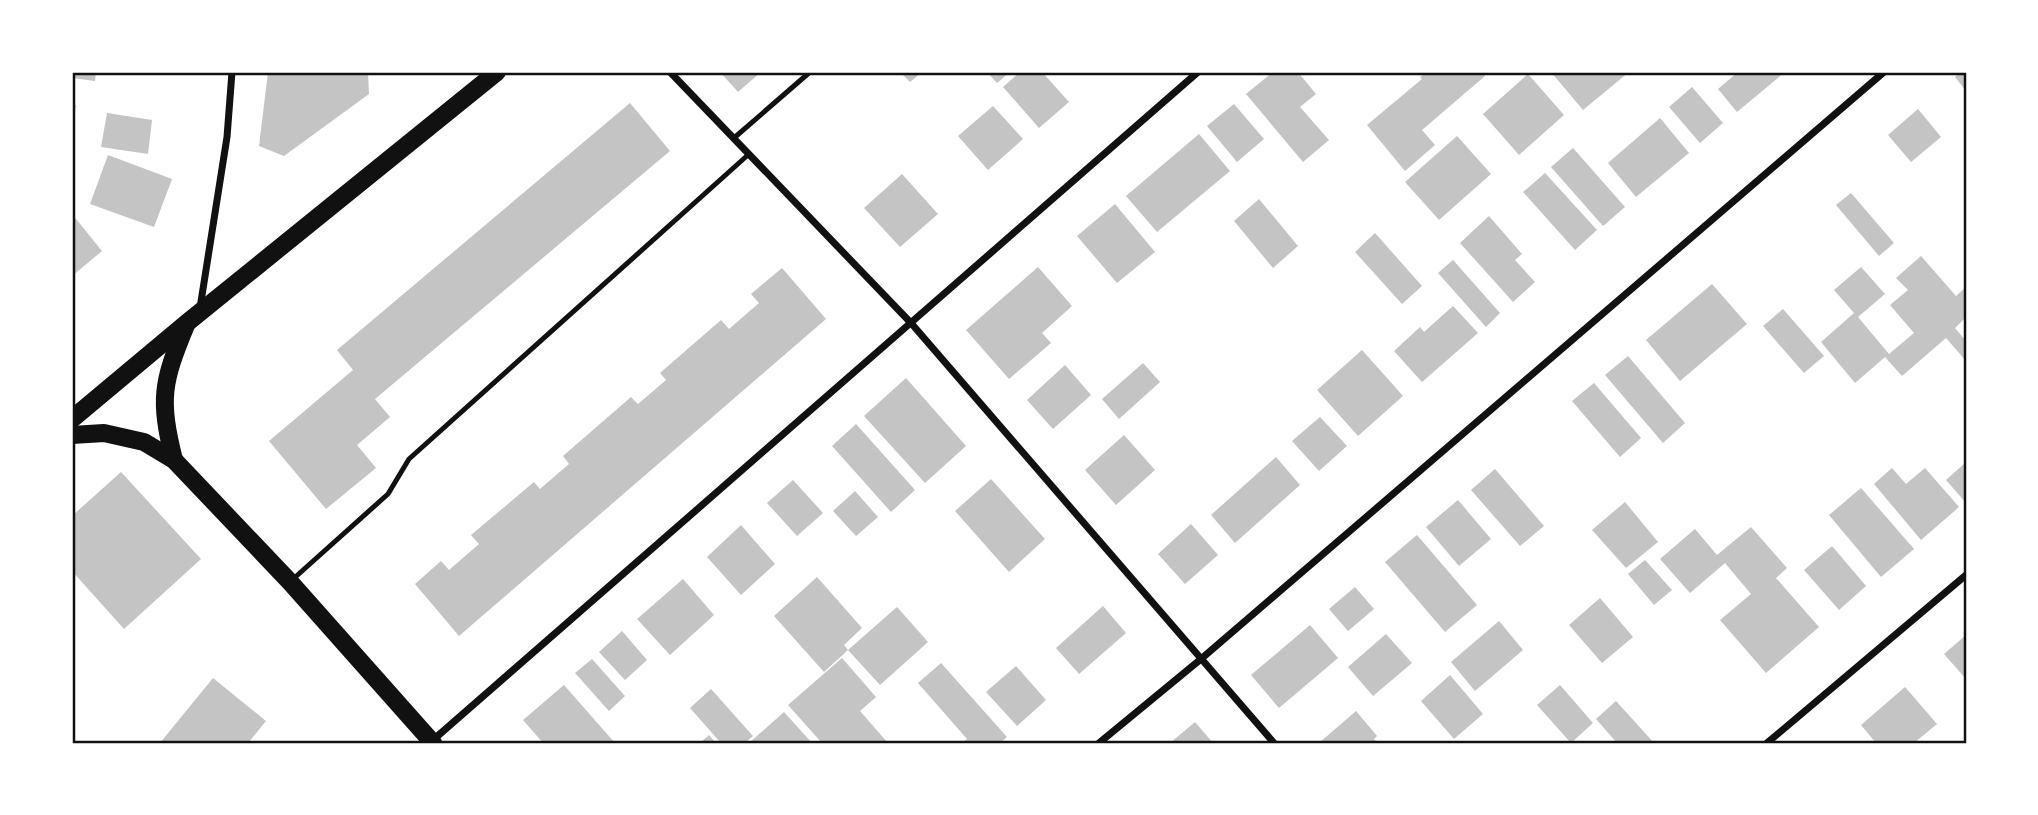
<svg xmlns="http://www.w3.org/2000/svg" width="2038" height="815" viewBox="0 0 2038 815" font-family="'Nunito Sans',sans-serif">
	<rect width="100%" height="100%" fill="#fff"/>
	<g fill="#c4c4c4">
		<polygon points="72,72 96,72 95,81 72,78"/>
		<polygon points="268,72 368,72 369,94 284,156 259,146"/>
		<polygon points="720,72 761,72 738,92"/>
		<polygon points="900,72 922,72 910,82"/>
		<polygon points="987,72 1010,72 997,83"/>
		<polygon points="1020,72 1042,72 1069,102 1039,128 1003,87"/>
		<polygon points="1273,72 1298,72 1316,94 1300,107 1329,140 1303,162 1246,94"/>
		<polygon points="1427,72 1482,72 1485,76 1422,130 1435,145 1405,171 1367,125 1422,79 1420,77"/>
		<polygon points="1551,72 1629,72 1583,110"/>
		<polygon points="1738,72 1785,72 1737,112 1718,89"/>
		<polygon points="1961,72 1966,72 1966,91 1955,77"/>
		<polygon points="1528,74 1564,115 1519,155 1483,114"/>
		<polygon points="1692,87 1723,123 1700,143 1669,107"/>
		<polygon points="630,103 670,151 375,399 390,417 357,445 376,468 326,509 269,441 353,370 337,350"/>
		<polygon points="72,104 76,105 73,123 72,123"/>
		<polygon points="1234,104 1264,139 1237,162 1207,126"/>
		<polygon points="993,106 1023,139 988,170 958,136"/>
		<polygon points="1918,109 1941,137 1911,162 1888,135"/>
		<polygon points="107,113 152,120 148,154 101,147"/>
		<polygon points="1660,118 1689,153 1636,197 1608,163"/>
		<polygon points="1199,134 1230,171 1157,232 1126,196"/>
		<polygon points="1457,136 1491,174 1439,220 1405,182"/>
		<polygon points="1573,148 1625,207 1603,226 1551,167"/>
		<polygon points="108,155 172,179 154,227 90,204"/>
		<polygon points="1545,173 1597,230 1575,250 1523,192"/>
		<polygon points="902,174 938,214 900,247 864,208"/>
		<polygon points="1851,193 1894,243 1879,256 1836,205"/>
		<polygon points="1259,199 1298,246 1273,268 1234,221"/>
		<polygon points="1115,204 1155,252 1117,283 1077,236"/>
		<polygon points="72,214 102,251 72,276"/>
		<polygon points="1489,216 1522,254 1515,260 1535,282 1513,302 1460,243"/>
		<polygon points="1375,233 1422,286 1402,304 1355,252"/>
		<polygon points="1921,256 1956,296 1966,287 1966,317 1955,328 1966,341 1966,361 1946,338 1902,376 1885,357 1855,383 1821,342 1854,313 1834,290 1861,267 1885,294 1858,317 1889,354 1914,333 1890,305 1908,290 1896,278"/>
		<polygon points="1453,260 1500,313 1486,327 1438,273"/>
		<polygon points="1038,267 1072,306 1042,333 1051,343 1009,379 966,330"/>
		<polygon points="782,268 826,319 459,636 415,584 441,561 449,570 479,544 471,535 534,482 540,489 569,464 563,456 631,397 638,404 666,380 660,373 721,320 729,329 759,303 751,294"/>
		<polygon points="1712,284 1747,324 1680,381 1646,340"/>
		<polygon points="1453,306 1478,333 1422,382 1394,351 1420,327 1424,332"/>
		<polygon points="1783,309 1824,356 1804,373 1763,326"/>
		<polygon points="1362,350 1403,396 1358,436 1317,390"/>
		<polygon points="1628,356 1685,423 1663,443 1605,375"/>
		<polygon points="1143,363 1160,382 1119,419 1102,399"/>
		<polygon points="1065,365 1091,395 1053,429 1027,400"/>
		<polygon points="906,378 966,446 925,483 864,416"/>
		<polygon points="1594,383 1641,438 1620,457 1572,401"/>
		<polygon points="1320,417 1347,446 1319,471 1292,441"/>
		<polygon points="856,424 915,490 891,512 832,446"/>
		<polygon points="1124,435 1155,470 1116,505 1085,470"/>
		<polygon points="1276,457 1300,485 1235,543 1211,515"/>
		<polygon points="1966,462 1966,503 1946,480"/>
		<polygon points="1892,468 1906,484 1925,468 1959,507 1921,540 1874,484"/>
		<polygon points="1495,469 1544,526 1520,546 1471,490"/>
		<polygon points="121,472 201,559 124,629 72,571 72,516"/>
		<polygon points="991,479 1045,539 1009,572 955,511"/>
		<polygon points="793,480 823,513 797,536 767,503"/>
		<polygon points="1861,488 1914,549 1881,577 1829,515"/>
		<polygon points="855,491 878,517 856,536 833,511"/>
		<polygon points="1458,500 1491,539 1459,566 1426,527"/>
		<polygon points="1625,502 1658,542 1626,568 1592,530"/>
		<polygon points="1191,524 1218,555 1185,584 1158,554"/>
		<polygon points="741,525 775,564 741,595 707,557"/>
		<polygon points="1751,527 1787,568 1776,578 1819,627 1766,673 1720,620 1751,594 1725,563 1690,593 1660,559 1695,529 1717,555"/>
		<polygon points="1417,535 1477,605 1445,632 1385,562"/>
		<polygon points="1832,546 1866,586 1839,610 1804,570"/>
		<polygon points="1645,560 1672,590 1654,605 1628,574"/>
		<polygon points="817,577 862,628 844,645 848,650 824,672 774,616"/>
		<polygon points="683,579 714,615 670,655 637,619"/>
		<polygon points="1355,587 1374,609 1348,631 1329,609"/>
		<polygon points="1600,598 1633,637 1602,663 1569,625"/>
		<polygon points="1103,606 1126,633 1079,674 1056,648"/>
		<polygon points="897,607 928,642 880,685 848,650"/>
		<polygon points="1499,621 1523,650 1475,691 1451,662"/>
		<polygon points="1310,625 1338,658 1279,708 1251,675"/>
		<polygon points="622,631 647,660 625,680 599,652"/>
		<polygon points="1386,634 1412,663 1373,696 1348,667"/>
		<polygon points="1966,635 1966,679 1944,654"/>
		<polygon points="842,658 876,697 860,711 888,743 822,743 788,705"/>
		<polygon points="592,659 625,696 609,711 575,673"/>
		<polygon points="941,663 1007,737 1000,743 961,743 967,739 918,683"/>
		<polygon points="1016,666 1046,700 1017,726 986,692"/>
		<polygon points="1450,675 1483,714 1454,739 1421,701"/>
		<polygon points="213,678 266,721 248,743 160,743"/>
		<polygon points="564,685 615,743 543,743 523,720"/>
		<polygon points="1560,685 1593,723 1571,743 1537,705"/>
		<polygon points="1905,687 1937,724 1914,743 1876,743 1861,725"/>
		<polygon points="711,689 753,736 745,743 721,743 690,708"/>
		<polygon points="1616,701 1654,743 1617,743 1596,719"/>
		<polygon points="1356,711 1377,736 1374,739 1378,743 1319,743"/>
		<polygon points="784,712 812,743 749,743"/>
		<polygon points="1195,722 1213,743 1170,743"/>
		<polygon points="709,735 716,743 700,743"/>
	</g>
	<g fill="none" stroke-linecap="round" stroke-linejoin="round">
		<g stroke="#111" stroke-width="5">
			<polyline points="734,138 810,72"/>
			<polyline points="292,580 388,494 409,459 749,154"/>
		</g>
		<g stroke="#111" stroke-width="7">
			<polyline points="670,72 911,323 1274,743"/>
			<polyline points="200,308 227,137 232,72"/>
			<polyline points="433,740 1198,72"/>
			<polyline points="1099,743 1201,659 1884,72"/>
			<polyline points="1767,743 1966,575"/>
		</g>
		<g stroke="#111" stroke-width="18">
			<polyline points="72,419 188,322 497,72"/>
			<polyline points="72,435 104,433 144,442 174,460 290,582 433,743"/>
			<path d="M174,460C159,399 162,383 186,325"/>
		</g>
	</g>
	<rect width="2038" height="815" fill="none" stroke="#ffffff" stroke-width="147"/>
	<rect x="74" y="74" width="1891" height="668" fill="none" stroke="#111" stroke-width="2.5"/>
</svg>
